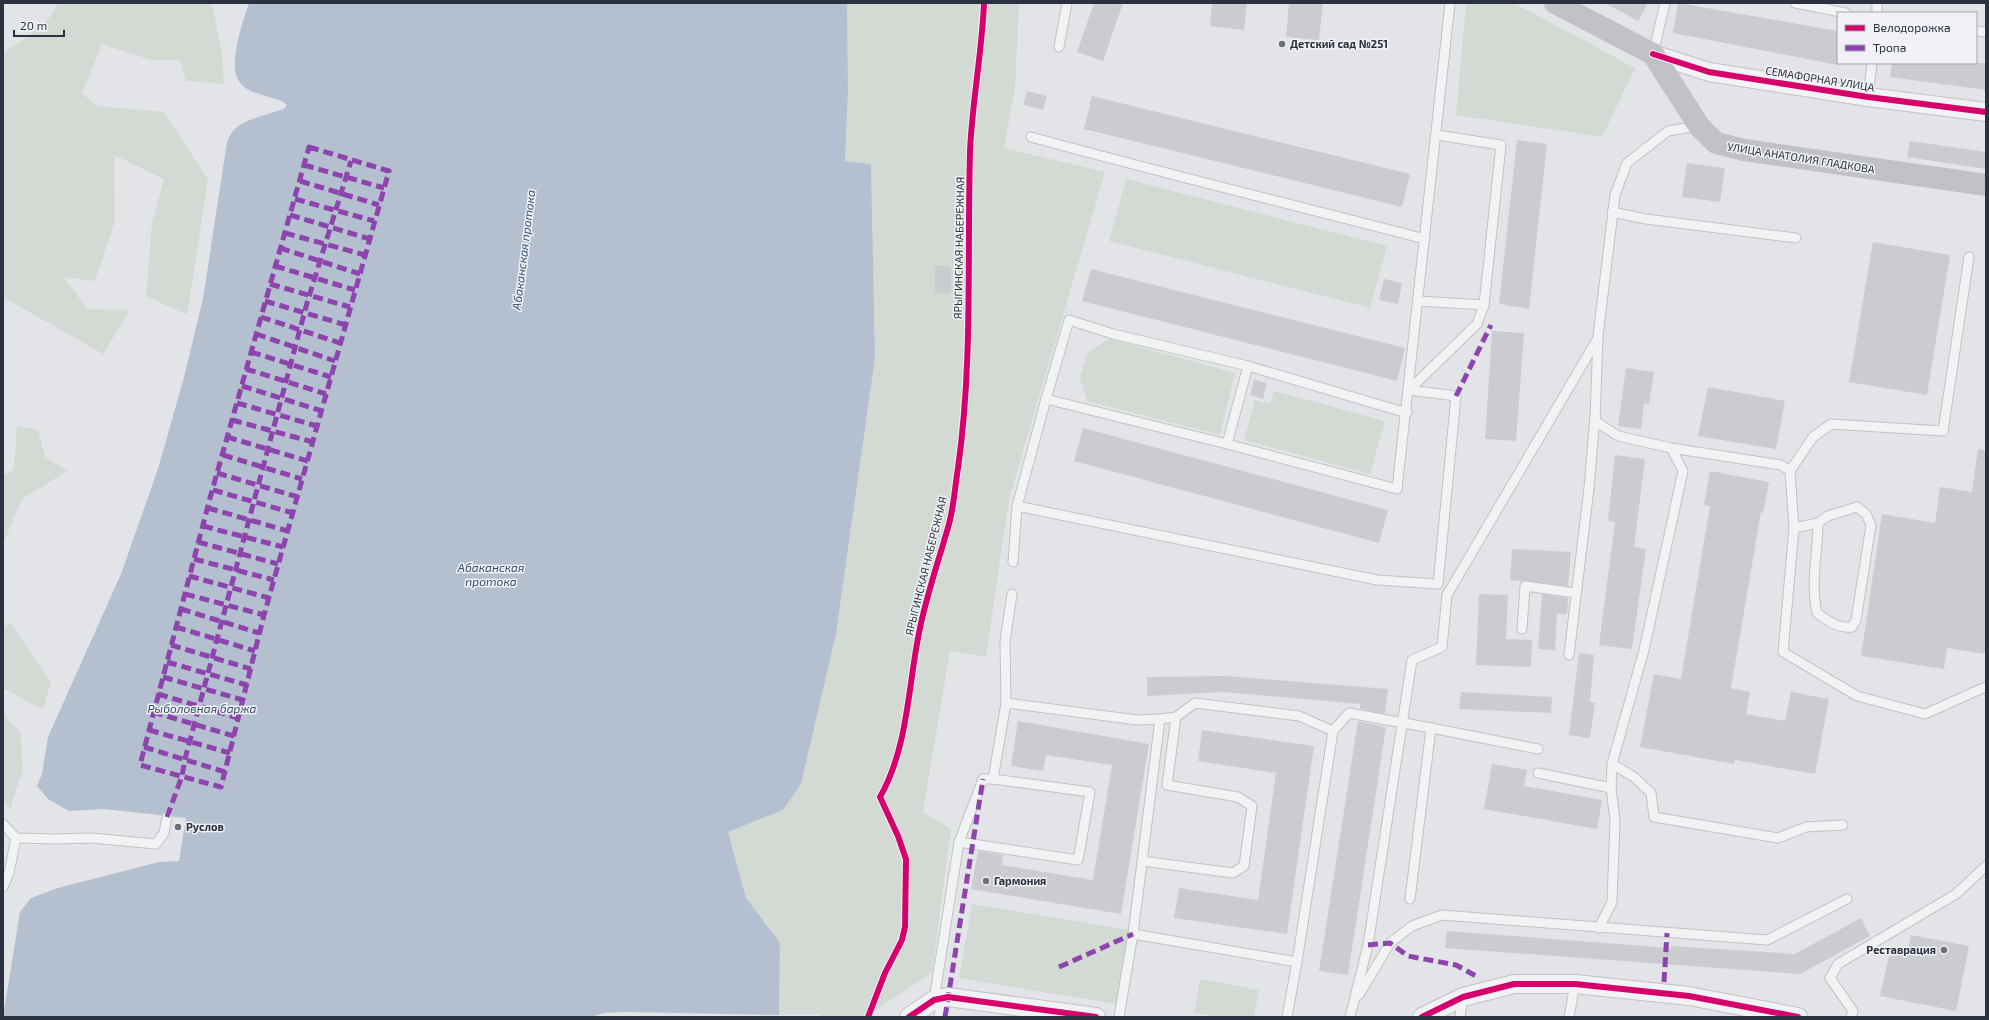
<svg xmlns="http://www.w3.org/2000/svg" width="1989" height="1020" viewBox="0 0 1989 1020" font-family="'Exo 2',sans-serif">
	<rect width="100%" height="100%" fill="#e2e4e7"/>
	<g fill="#d3dad3">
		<path d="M57,3H212L222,54L224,84L186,81L180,60H151L102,44L82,93L96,106L164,112L208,180L187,315L146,296L152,223L164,179L114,155L115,221L95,281L64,277L87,309L130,310L103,354L3,297V53C18,43 55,21 57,3Z"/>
		<polygon points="847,3 1019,3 1015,89 1004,148 1105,172 1009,499 986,657 950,651 923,812 951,829 932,973 865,1017 822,1017 820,1014 779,1015 780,944 746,898 728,832 783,810 801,784 836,634 875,358 871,164 845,161 848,90"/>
		<polygon points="1466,3 1514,3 1635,68 1602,137 1456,115"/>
		<polygon points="1126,179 1387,246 1370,308 1109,241"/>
		<polygon points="1109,339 1235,373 1220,435 1087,401 1080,378 1088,352"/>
		<polygon points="1274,391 1385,421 1370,474 1244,440 1255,400 1270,404"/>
		<polygon points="17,426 38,430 45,457 67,471 22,499 3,544 3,475 14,470"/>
		<polygon points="10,622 51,682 43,709 6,690 3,690 3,629"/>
		<polygon points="3,714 20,732 23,769 10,809 3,799"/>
		<polygon points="972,904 1129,930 1116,1004 959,978"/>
		<polygon points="1200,979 1259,990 1254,1017 1219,1017 1194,1013"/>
	</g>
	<path fill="#b4c0cf" d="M249,3H847L848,90L845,161L871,164L875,358L836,634L801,784L783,810L728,832L746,898L780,943L779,1015L625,1012L604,1013L591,1017H3L20,912L31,898L58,888L159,862L179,861L186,818L104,809L69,811L48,799L37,786L42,774L48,737L121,574L158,469L184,377L203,299L227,142C229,138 231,133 234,130C244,119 270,114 284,109L287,105L282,101C271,97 251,94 242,85C225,69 243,23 249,3Z"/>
	<g fill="#cbcccf">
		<polygon points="1094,3 1123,3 1103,61 1077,52"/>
		<polygon points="1212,3 1247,3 1244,30 1210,26"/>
		<polygon points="1289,3 1323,3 1319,40 1286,37"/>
		<polygon points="1605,3 1648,3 1638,21"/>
		<polygon points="1678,3 1838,31 1838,65 1673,33"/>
		<polygon points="1892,63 1986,63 1986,90 1890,77"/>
		<polygon points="1027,91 1047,96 1043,110 1023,105"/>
		<polygon points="1092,96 1410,174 1402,207 1084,129"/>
		<polygon points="1517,140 1547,144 1529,309 1499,304"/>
		<polygon points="1910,141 1986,152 1986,169 1907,157"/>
		<polygon points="1687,163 1725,168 1720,202 1682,197"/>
		<polygon points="1873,242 1950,255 1927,395 1849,382"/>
		<rect x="935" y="266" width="16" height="27"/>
		<polygon points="1091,269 1405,348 1397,381 1082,301"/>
		<polygon points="1384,279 1402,283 1398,304 1379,300"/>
		<polygon points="1492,331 1524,333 1516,441 1485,439"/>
		<polygon points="1626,368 1654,372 1649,404 1644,403 1641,429 1618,426"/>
		<polygon points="1254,380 1267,383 1263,399 1250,395"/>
		<polygon points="1708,387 1785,401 1776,449 1698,436"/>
		<polygon points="1083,428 1388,510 1379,543 1074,461"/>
		<polygon points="1978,449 1986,450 1986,654 1947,648 1944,669 1861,656 1882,514 1935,523 1940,487 1972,492"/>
		<polygon points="1615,455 1645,459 1634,547 1646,549 1632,649 1599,645 1615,522 1608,521"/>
		<polygon points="1710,471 1769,482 1763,513 1761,512 1731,688 1750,692 1746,714 1785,721 1791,692 1829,699 1815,774 1735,760 1734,764 1640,747 1654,674 1681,679 1710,506 1704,505"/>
		<polygon points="1512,549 1571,552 1568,586 1510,580"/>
		<polygon points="1479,594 1508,595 1506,639 1532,640 1531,667 1476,665"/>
		<polygon points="1542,594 1568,598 1567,614 1557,614 1555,650 1538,649"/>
		<polygon points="1579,653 1594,655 1590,702 1595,703 1590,738 1569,735"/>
		<polygon points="1225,676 1388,689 1385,714 1360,709 1360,704 1224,692 1147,696 1147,677"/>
		<polygon points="1461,692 1552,697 1551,713 1459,709"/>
		<polygon points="1018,721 1149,744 1121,914 971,889 978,851 1003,855 1002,865 1093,880 1112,765 1046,755 1043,771 1011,766"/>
		<polygon points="1358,721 1386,727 1348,975 1319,971"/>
		<polygon points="1202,730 1314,746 1287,934 1174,918 1179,888 1258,900 1276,773 1198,761"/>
		<polygon points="1492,764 1527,770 1524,786 1602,800 1597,829 1484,809"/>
		<polygon points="1861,918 1870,936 1800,974 1445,948 1447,931 1671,948 1671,946 1795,954"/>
		<polygon points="1911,935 1969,946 1956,1011 1880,996 1890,951 1907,954"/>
	</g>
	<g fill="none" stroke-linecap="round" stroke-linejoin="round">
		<defs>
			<g id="lane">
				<polyline points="1795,3 1846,13"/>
				<polyline points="1877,13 1877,3"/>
				<polyline points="1976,31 1986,32"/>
				<polyline points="1059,47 1067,3"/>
				<polyline points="1653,54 1665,3"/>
				<polyline points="1868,97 1872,63"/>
				<polyline points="1698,126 1668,131 1627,163 1615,195 1598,336 1595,421 1618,436 1671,448 1781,465 1790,471 1794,528 1783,652 1857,696 1925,714 1983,688"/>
				<path d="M1031,137C1162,173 1294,205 1425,239"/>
				<polyline points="1612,212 1646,219 1796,238"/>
				<polyline points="1418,301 1484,305 1501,145 1437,135"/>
				<polyline points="1409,390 1477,324 1484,305"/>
				<polyline points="1407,413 1248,366 1113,334 1069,320 1046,399 1227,444 1397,489 1450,3"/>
				<polyline points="1227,444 1248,366"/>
				<polyline points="1790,471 1813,437 1831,424 1943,431 1969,257"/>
				<polyline points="1017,506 1377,580 1438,584 1456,396 1409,390"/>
				<path d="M1794,528L1818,523C1818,554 1810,582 1817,613C1829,621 1838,629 1852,627L1856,620L1871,525L1866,514L1857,507L1828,516L1818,523"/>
				<polyline points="1013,562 1017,506 1046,399"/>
				<polyline points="1522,629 1525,586 1576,593"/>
				<polyline points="1569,655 1589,488 1595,416"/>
				<polyline points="1006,703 1005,641 1012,594"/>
				<polyline points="1431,728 1538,749"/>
				<polyline points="1333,731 1349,713 1431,728 1410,899"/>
				<polyline points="1612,764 1634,777 1651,793 1654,817 1778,838 1806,827 1843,825"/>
				<polyline points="1538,773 1611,788 1615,820 1612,902 1599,928"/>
				<polyline points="1611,788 1612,764 1644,650 1683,471 1671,448"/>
				<polyline points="3,824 16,838 56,839 91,838 156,844 164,833 167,817"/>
				<polyline points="959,842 983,779 993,779"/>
				<polyline points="1142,861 1233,873 1244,866 1252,806 1238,797 1167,785 1176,717"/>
				<polyline points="3,887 9,873 16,838"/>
				<polyline points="1133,934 1297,962 1333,731 1299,716 1195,703 1176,717 1160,719"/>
				<polyline points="1359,995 1390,943 1412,926 1442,915 1767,940 1847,899"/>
				<polyline points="934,1000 959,842 1078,860 1090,792 993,779 1006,703 1137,720 1160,719 1133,934 1119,1017"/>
				<polyline points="939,1017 942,997"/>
				<polyline points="1287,1017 1297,962"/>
				<polyline points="1350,1017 1368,945 1412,660 1442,647 1447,595 1598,338"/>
				<polyline points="1460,1017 1463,997"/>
				<polyline points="1569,1017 1575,984"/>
				<polyline points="1851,1017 1853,1011 1830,978 1838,964 1956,894 1986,866"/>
			</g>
			<g id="street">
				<polyline points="1653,54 1709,72 1868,97 1986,112"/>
				<polyline points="909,1017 934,1000 948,997 1096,1017"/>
				<polyline points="1422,1017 1463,997 1514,984 1575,984 1689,996 1798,1017"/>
			</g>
		</defs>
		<use href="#lane" stroke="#c1c2c5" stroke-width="11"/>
		<use href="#street" stroke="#c1c2c5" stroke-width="20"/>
		<use href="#lane" stroke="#f1f2f4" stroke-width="9"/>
		<use href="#street" stroke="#f1f2f4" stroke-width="18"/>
		<polyline stroke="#c0c2c5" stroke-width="22" points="1555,3 1653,54 1699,126 1716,143 1744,150 1986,185"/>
		<g stroke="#8e44ad" stroke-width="5" stroke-dasharray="10 5" stroke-linecap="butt">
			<polygon points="309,147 389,171 264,615 221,787 140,765 210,498"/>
			<polyline points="304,165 384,188"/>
			<polyline points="300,181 379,205"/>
			<polyline points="295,199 374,221"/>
			<polyline points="290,215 370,239"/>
			<polyline points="285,233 365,255"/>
			<polyline points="280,248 360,274"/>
			<polyline points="275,266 355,290"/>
			<polyline points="270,284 350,307"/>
			<polyline points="265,301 346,325"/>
			<polyline points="261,317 340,343"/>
			<polyline points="256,334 335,361"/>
			<polyline points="251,352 331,377"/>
			<polyline points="246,369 326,394"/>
			<polyline points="242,386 322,411"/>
			<polyline points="1456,396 1491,325"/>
			<polyline points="237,403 317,426"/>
			<polyline points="232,420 313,442"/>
			<polyline points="227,437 308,461"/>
			<polyline points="223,455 302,479"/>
			<polyline points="217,473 298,497"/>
			<polyline points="213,490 293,513"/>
			<polyline points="208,508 288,531"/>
			<polyline points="203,526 283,547"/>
			<polyline points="198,542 278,564"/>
			<polyline points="194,559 274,580"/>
			<polyline points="189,576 269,598"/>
			<polyline points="185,594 264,615"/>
			<polyline points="181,609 259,633"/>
			<polyline points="176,627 255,651"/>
			<polyline points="171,645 251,669"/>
			<polyline points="167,662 247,685"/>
			<polyline points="163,677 243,700"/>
			<polyline points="158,694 238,718"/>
			<polyline points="153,712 234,736"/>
			<polyline points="149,730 230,753"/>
			<polyline points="144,747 225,772"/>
			<polyline points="167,817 182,776 185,759 307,303 351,161"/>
			<polyline points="1368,945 1390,943 1408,956 1456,965 1476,976"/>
			<polyline points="1059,967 1133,934"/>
			<polyline points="1664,982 1667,933"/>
			<polyline points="945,1017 983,779"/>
		</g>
		<defs>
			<g id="cycleway">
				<polyline points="1653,54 1709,72 1868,97 1986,112"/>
				<path d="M868,1017L885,973L902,940L905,927L906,859L898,836L880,797C908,748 908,687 919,633C926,596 939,560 949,524C954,506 955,486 958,468C973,363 967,257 970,152C972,102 982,53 984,3"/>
				<polyline points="909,1017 934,1000 948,997 1096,1017"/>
				<polyline points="1422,1017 1463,997 1514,984 1575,984 1689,996 1798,1017"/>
			</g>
		</defs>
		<use href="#cycleway" stroke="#f0f2f6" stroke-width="8"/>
		<use href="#cycleway" stroke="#d6006c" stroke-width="6"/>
	</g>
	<g fill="#6b7079" stroke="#f0f2f6" stroke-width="1.5">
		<circle cx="1282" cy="44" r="4"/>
		<circle cx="178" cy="827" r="4"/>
		<circle cx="986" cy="881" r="4"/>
		<circle cx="1944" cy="950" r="4"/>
	</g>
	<g text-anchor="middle" stroke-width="3" stroke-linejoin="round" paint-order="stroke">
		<g font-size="11" font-weight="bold" fill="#2b313e" stroke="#f0f2f6" text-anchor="start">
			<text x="1290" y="48">Детский сад №251</text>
			<text x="186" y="831">Руслов</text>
			<text x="994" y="885">Гармония</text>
			<text x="1936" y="954" text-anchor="end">Реставрация</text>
		</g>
		<g font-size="11" fill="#2b313e" stroke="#f0f2f6">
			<text transform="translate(1820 79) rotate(9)" y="4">СЕМАФОРНАЯ УЛИЦА</text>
			<text transform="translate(1801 158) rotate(9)" y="4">УЛИЦА АНАТОЛИЯ ГЛАДКОВА</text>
			<text transform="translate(959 248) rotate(-89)" y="4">ЯРЫГИНСКАЯ НАБЕРЕЖНАЯ</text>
			<text transform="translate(926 566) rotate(-76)" y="4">ЯРЫГИНСКАЯ НАБЕРЕЖНАЯ</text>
		</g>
		<g font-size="12" font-style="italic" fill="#394e6e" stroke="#f0f2f6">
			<text transform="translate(524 250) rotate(-83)" y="4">Абаканская протока</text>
			<text x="491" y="572">Абаканская<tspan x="491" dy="14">протока</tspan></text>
			<text x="202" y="713">Рыболовная баржа</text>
		</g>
	</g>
	<rect width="1989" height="1020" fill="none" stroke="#2b313e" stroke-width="8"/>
	<rect x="1837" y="12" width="140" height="52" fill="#f0f2f6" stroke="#a1a5ac"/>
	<rect x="1845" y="25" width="20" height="6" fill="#d6006c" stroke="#a1a5ac"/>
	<text x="1873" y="32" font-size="12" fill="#2b313e">Велодорожка</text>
	<rect x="1845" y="45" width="20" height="6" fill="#8e44ad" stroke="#a1a5ac"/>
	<text x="1873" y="52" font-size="12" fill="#2b313e">Тропа</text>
	<path d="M14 30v6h50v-6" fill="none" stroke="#2b313e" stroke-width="2"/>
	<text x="20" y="30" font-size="12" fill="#2b313e" stroke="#f0f2f6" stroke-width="3" paint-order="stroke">20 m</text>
</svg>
